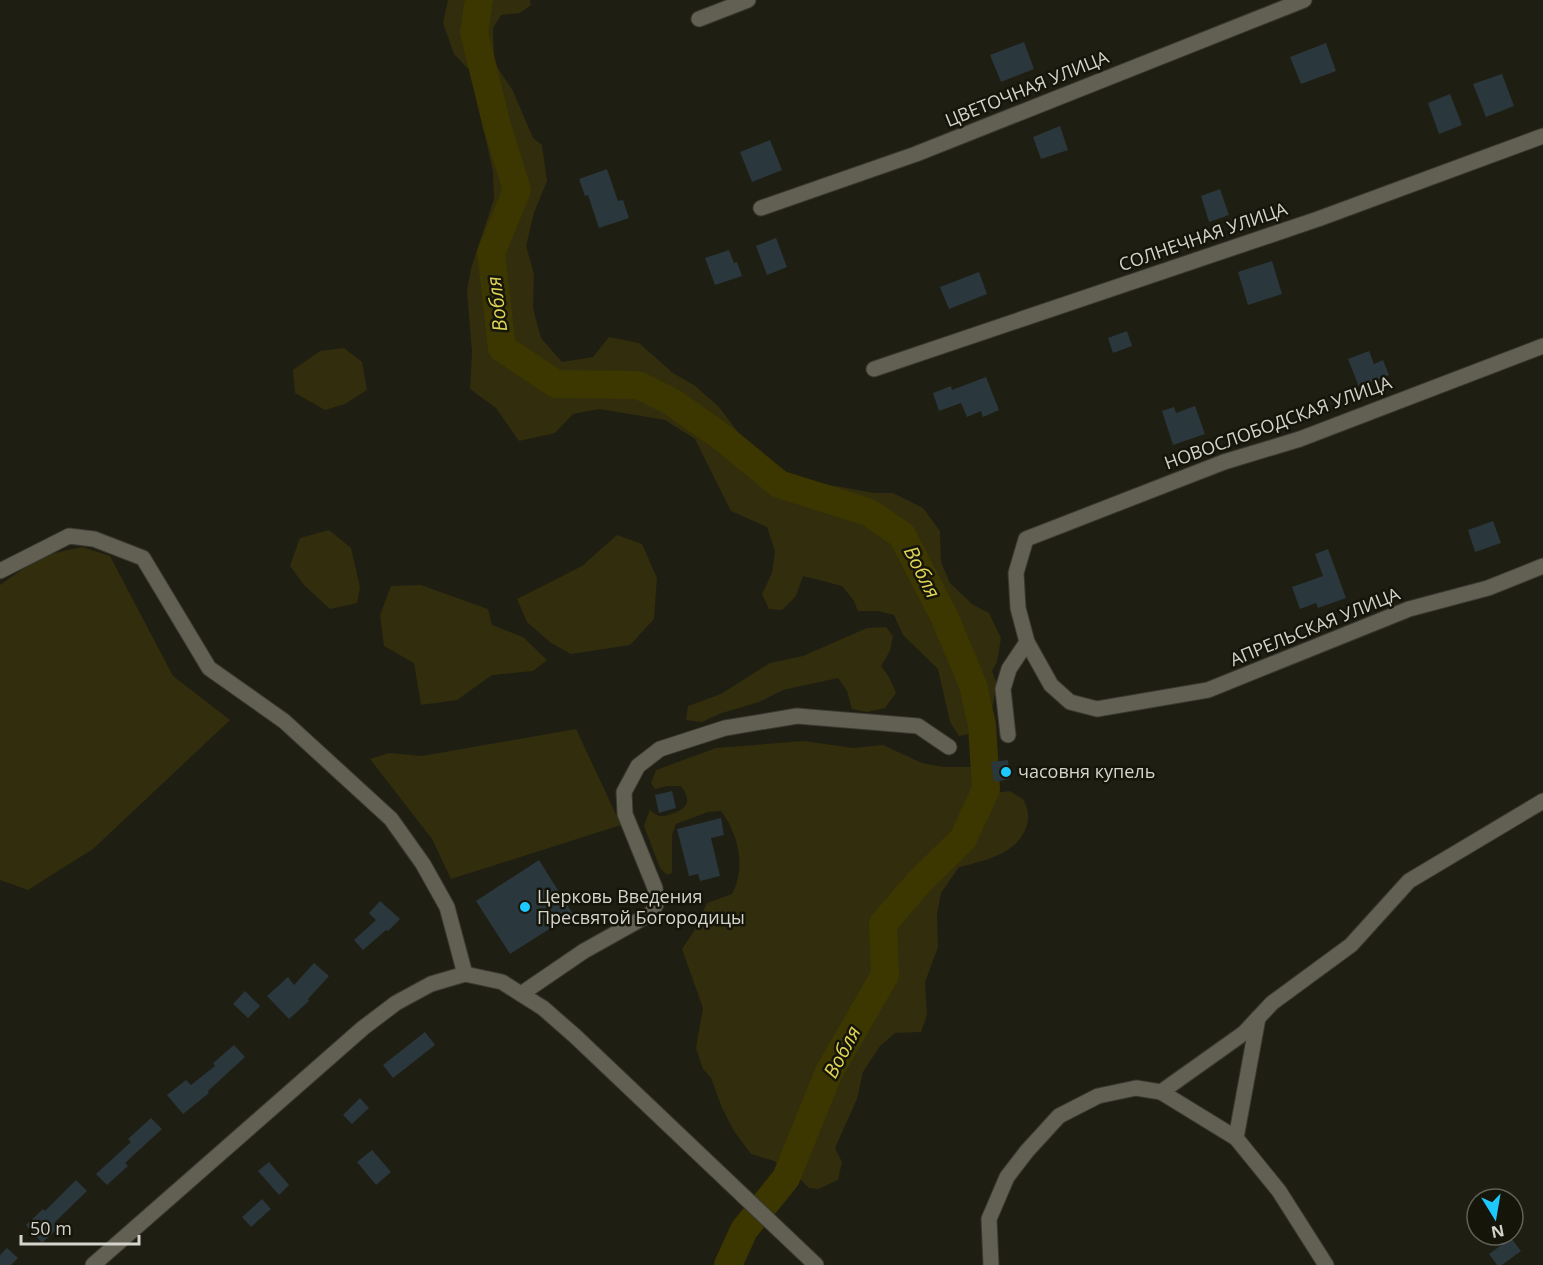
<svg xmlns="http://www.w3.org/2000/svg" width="1543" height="1265" viewBox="0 0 1543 1265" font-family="'Open Sans',sans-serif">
	<rect width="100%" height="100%" fill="#1f1e12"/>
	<g fill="#312d0d">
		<polygon points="448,0 530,0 531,5 520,13 501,15 493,28 494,62 513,91 533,138 542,145 547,181 534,213 526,246 534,274 533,308 541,338 562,362 593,357 609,337 639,343 673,373 694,385 719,407 747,444 771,463 801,480 875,493 893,493 923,508 940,531 941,562 950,583 972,604 989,613 1001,638 997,662 992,671 997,684 992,709 993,725 990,730 959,736 950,722 938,669 903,635 894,615 878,611 858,611 854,601 842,586 803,576 796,596 782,610 769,609 762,594 772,573 775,551 767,527 731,511 695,439 665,420 599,409 573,414 555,433 519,441 496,408 470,389 472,352 467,291 471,268 494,199 493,172 471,72 454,54 443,23"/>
		<polygon points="344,348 362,362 367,390 345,404 325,410 295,393 293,370 320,351"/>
		<polygon points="329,530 351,548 360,587 357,603 330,609 304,585 290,566 300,538"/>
		<polygon points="617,535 642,544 657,578 654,619 630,645 571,654 551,643 527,622 517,599 582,566"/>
		<polygon points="82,547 110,556 173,676 230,720 93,849 28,890 0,880 0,585 41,556"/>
		<polygon points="421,585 488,609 492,625 523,637 547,660 533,671 492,675 457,700 421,705 414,663 384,646 380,615 391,586"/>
		<polygon points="886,627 893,636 890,651 881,666 889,677 896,693 885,708 867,712 852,709 847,691 838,678 783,690 759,702 719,714 702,722 686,720 688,706 721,694 770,663 803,656 867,628"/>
		<polygon points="576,729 621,825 451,879 432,839 370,759 389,753 422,756"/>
		<path d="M804,741L853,748L883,745L922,763L943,767H971L978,781L993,793L1010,791L1024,800C1026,806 1029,813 1028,819C1024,852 987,860 959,867L941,893L937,914L938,947L925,982L927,1015L921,1032L895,1033L880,1046L863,1072L857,1099L835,1148L842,1162L838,1180L818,1189L809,1188L801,1180L774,1161L751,1154L734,1131L722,1108L711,1078L703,1069L696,1048L703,1008L682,949L694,931L707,903L732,894C746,868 739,835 721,811L708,812L676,824L672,835V873L667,875L660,868L644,826L650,809C651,811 655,814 657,815C662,818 666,815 671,814C688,808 692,801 681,786H667L655,789L651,783L656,770L716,748Z"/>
	</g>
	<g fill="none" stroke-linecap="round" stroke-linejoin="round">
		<polyline stroke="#3c3700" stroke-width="28" points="479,0 474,32 497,126 517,190 491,253 502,348 556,384 638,385 672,402 723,438 779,484 868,512 902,535 944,616 973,685 982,725 986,789 963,839 920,881 883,924 885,975 829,1072 786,1178 744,1230 728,1265"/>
	</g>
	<g fill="#2a373d">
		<polygon points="1024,42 1034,69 1001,82 990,55"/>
		<polygon points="1326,43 1336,71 1301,84 1290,57"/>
		<polygon points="1502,74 1514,106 1486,117 1473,84"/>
		<polygon points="1450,94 1462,125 1439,134 1428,103"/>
		<polygon points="1060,126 1068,150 1041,159 1033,137"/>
		<polygon points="770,140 782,170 752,182 740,152"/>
		<polygon points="607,169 618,201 623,200 629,218 599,228 588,195 585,196 579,179"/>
		<polygon points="1220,189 1229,215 1209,222 1201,196"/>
		<polygon points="776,238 787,267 767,275 756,246"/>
		<polygon points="729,250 734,263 737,262 742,276 715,285 705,258"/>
		<polygon points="1272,261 1282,294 1248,305 1238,272"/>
		<polygon points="979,272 987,294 949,309 940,287"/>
		<polygon points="1127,331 1132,346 1113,353 1108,338"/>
		<polygon points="1369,351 1374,364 1383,360 1389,375 1359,387 1348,359"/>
		<polygon points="986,377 999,410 983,417 981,411 967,417 961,403 939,411 933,393 951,386 952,390"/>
		<polygon points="1195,406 1205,434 1173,445 1162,411 1174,407 1176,413"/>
		<polygon points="1493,521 1501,543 1475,552 1468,530"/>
		<polygon points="1328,549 1346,598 1318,608 1316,603 1300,609 1292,587 1323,576 1315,554"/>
		<polygon points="1008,760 1010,779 994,782 991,762"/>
		<polygon points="672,791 676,808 659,813 655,795"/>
		<polygon points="721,818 724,835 711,838 720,876 700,881 698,874 689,876 677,829"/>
		<polygon points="539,860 573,914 510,954 476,901"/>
		<polygon points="380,901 400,919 388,931 386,930 363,950 354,940 376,920 369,913"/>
		<polygon points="314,963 329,976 308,999 309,1001 289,1019 267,996 288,977 294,985"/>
		<polygon points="245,991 260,1006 248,1018 233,1004"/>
		<polygon points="425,1032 435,1045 393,1078 383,1065"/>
		<polygon points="234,1045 245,1057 208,1091 209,1093 183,1114 167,1095 186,1080 191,1085 215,1066 213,1063"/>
		<polygon points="360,1098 369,1108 352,1124 343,1115"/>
		<polygon points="151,1118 162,1129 125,1163 128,1166 107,1185 96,1174 131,1142 128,1139"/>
		<polygon points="372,1150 391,1172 376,1185 357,1162"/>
		<polygon points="269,1162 289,1185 279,1195 258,1171"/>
		<polygon points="76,1180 87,1191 55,1222 60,1226 42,1243 26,1225 43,1209 45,1211"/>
		<polygon points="262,1199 271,1209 251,1227 242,1217"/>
		<polygon points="1511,1238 1521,1251 1502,1265 1497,1265 1489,1254"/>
		<polygon points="7,1248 18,1258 11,1265 0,1265 0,1255"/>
	</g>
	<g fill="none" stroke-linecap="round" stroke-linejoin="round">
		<defs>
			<g id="minor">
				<polyline points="699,19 748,0"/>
				<polyline points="761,208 916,154 1304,0"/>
				<polyline points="1543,346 1300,439 1224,462 1026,539 1016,573 1018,608 1027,642 1051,685 1070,702 1097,709 1208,690 1409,609 1488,588 1543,566"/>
				<polyline points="874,369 1318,219 1543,136"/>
				<polyline points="0,571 69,536 94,539 143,558 209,668 284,721 391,819 423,864 447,907 465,974"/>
				<polyline points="1008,735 1003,689 1009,669 1027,642"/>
				<polyline points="521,994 584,951 652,913 657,902 655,888 625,814 624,792 638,766 660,749 725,728 797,716 918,726 949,747"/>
				<polyline points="1258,1018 1236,1138 1279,1191 1326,1265"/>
				<polyline points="1161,1092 1236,1138"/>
				<polyline points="93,1265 363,1028 396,1003 431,984 465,974 502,982 543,1008 575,1036 816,1265"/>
				<polyline points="991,1265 989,1219 1007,1177 1027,1151 1059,1116 1098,1096 1136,1088 1161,1092 1244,1033 1272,1003 1351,945 1409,881 1543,801"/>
			</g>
		</defs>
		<use href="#minor" stroke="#3a3932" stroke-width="17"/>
		<use href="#minor" stroke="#616052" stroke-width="15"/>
	</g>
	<g fill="#1ec9fd" stroke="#16150a" stroke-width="2">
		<circle cx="1006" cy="772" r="6"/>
		<circle cx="525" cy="907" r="6"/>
	</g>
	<g text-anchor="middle" stroke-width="5" stroke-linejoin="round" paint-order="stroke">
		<g font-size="18" fill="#d4d3cc" stroke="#16150a">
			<text transform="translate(1027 89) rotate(-22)" y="6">ЦВЕТОЧНАЯ УЛИЦА</text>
			<text transform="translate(1203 237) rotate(-19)" y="6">СОЛНЕЧНАЯ УЛИЦА</text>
			<text transform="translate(1278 423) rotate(-20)" y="6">НОВОСЛОБОДСКАЯ УЛИЦА</text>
			<text transform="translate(1315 627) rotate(-22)" y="6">АПРЕЛЬСКАЯ УЛИЦА</text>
		</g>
		<g font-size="18" fill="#d4d3cc" stroke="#16150a" text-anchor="start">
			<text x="1018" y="778">часовня купель</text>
			<text x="537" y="903">Церковь Введения<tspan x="537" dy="21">Пресвятой Богородицы</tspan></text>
		</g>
		<g font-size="20" font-style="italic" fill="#e0d454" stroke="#16150a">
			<text transform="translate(497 304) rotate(-97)" y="7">Вобля</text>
			<text transform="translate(922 572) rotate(63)" y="7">Вобля</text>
			<text transform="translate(842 1052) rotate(-62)" y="7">Вобля</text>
		</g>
	</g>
	<g transform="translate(1495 1217) rotate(169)"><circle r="28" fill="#16150a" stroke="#626158" stroke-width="1.5"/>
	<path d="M0-4.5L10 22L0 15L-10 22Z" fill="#1ec9fd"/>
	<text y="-9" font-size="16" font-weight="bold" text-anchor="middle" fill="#d4d3cc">N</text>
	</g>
	<path d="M21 1235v9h118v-9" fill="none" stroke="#d4d3cc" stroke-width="3"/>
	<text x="30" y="1235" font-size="18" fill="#d4d3cc" stroke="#16150a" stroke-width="4.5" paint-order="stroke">50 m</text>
</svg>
